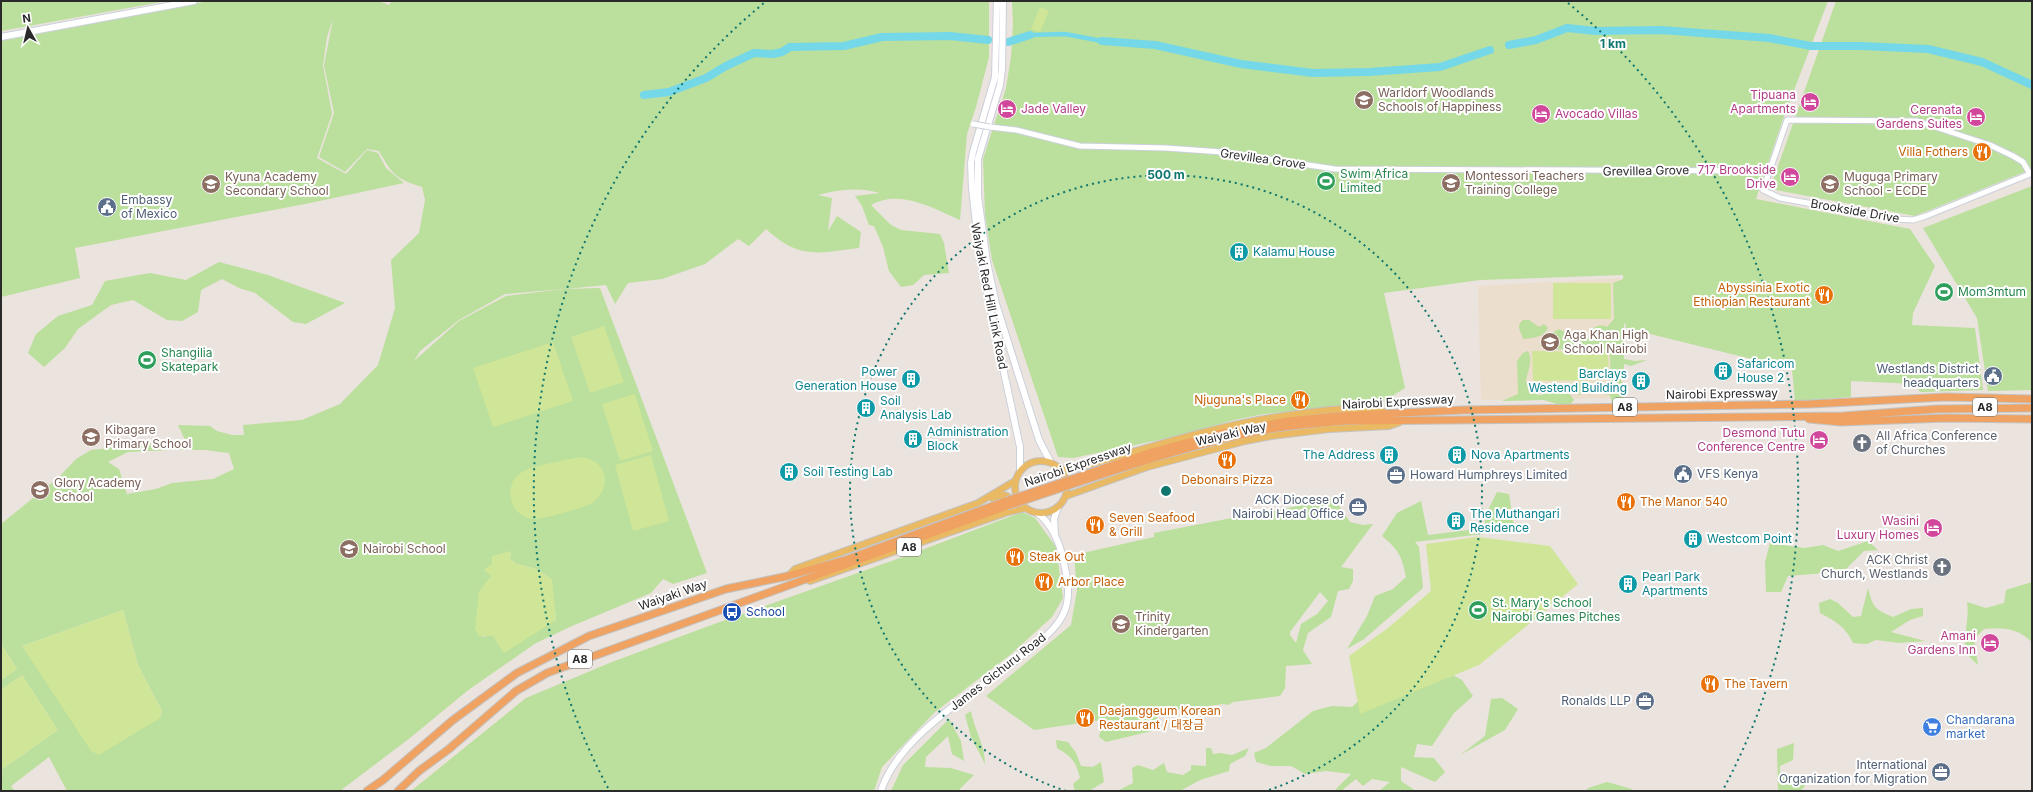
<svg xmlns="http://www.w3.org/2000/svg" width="2033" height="792" viewBox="0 0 2033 792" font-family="Inter,'Noto Sans KR',sans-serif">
	<rect width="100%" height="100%" fill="#ebe3dd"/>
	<polygon fill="#ecdecd" points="1619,278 1623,398 1481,400 1478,286"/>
	<g fill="#bbdf9c" fill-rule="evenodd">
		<polygon points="1,1 167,1 1,31"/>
		<path d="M209,1H343L340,6L343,1H378L389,5L392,1H989V57L976,107L967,134L960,220C932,208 900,189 871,205L891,225L901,230L940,234L944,243L949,273L924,275L913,285L901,287L889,271L883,247L874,226L869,225L862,206L855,196L880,193C859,187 839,189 818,195L832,198L828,231L837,216L861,232L859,248C817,253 800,260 766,229L749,246L738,239L705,264L662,279L628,283L615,304L606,285L565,289L600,288L707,573L673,584L663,579L651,593L572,626L536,643L467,691L410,738L340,791H67L49,757L11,786L15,791H1V770L58,730L22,675L1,690V680L17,669L1,644V524L59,477L76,459L91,450L185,440L178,425L210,426L217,431L232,435H244L243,425L302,420L340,404L378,365L395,308L391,260L419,233L425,200L422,187C396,179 392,174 379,151L367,149L345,172L319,157L334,113L324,65L333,19L327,37L323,65L332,114L317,158L346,174L367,150L378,153L386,168L404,183L310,203L75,248L80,278L1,297V41ZM564,289L506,296L459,321L414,361L420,351L459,320L505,294ZM171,450H205L229,453L234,469L213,479L172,483L156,489L127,494L119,469L108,462L128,452ZM511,551L510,559L517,564L536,569L551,579L556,620L483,637L479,592ZM123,610L138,665L162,711L160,718L22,646Z"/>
		<path d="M1012,1H1828L1782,122L1756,199L1910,229L1935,266L1913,313L1912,325L1975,328L1983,390L1920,392L1915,384L1851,381V397L1795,401L1792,369L1626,328L1625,322L1624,325V359L1635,361L1647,360L1631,366L1624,364V372L1620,377C1624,386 1627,395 1621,403L1612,402L1610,395L1588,392L1585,389V385C1594,381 1602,386 1611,381L1610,356L1607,350L1548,349L1546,346H1540L1541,338H1548L1552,333L1559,329L1573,336L1585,334V339L1590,337V331C1594,326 1602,324 1607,327L1614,319L1613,283L1623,279V275L1480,280L1384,293L1405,388L1381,403L1264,414L1234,420L1178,436L1073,458L1058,457L992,260L985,215L983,159L1006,88L1011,57L1013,24Z"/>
		<polygon points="1836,1 2032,1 2032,169 1915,216 1770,189"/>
		<polygon points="2032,186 2032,390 1988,391 1977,318 1923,228"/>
		<polygon points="219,262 268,275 345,303 306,324 293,322 255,293 239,288 222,279 201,290 198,312 182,321 167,320 133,300 111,305 78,329 65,348 44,367 28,353 36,334 58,316 92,305 105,281 150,273 186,280"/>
		<path d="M1523,320H1529L1539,327L1544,324L1548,328C1543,338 1532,338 1523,339C1521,331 1515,326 1523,320Z"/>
		<path d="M1528,351C1534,361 1527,371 1526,382L1538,384L1537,395H1542L1543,384C1555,381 1569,386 1579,382L1582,384L1580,395L1576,394L1574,391L1569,393L1574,400L1570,405L1563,406L1544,400L1502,401L1518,394L1517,361L1523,353Z"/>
		<path d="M1497,492L1509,494L1513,521L1517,530L1415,542L1419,547L1423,588L1364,639L1347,649L1367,616L1375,596L1393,589L1406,577C1402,556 1398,549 1382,536L1397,513L1421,501L1428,535L1484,528L1486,514Z"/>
		<path d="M1334,498L1350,522L1363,525L1373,524L1341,567L1353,569V581L1349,589L1338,591L1331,617L1308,633L1303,650L1312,664L1286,666L1285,688L1280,696L1233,702L1228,705L1224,704L1158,712L1157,725L1152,731L1106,742L1099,737L1102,724L1101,720L1034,730L986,696L1071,625L1077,590L1074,555L1154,537V533L1232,518L1233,520ZM1320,592L1328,601L1317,614L1301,624L1296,643L1290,635V632Z"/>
		<polygon points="1022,512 1035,518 1056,547 1063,598 1052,617 1010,655 935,712 882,767 874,791 411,791 526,698 612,662 706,627 914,553"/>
		<polygon points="1868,541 1878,550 1864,551 1846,569 1825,573 1788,576 1781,592 1766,592 1765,562 1770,543 1805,548 1823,545 1838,551"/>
		<path d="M2032,582V642C2018,628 2002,627 1984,629L1974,639L1978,665C1975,662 1969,657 1967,653C1962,638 1970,618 1967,602L1986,608L2004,603L2006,590Z"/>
		<path d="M1868,588C1873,607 1874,609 1893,617L1911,609L1923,608V616L1910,620L1891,632L1925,641L1899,643L1876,640L1867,644L1853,643C1846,627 1835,621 1820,613L1819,603L1830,599L1838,603L1853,617L1861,616Z"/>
		<polygon points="1442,669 1462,680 1473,696 1454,713 1432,746 1417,744 1414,757 1434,758 1445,772 1435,782 1401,767 1401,781 1416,791 1379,791 1390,782 1372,779 1363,786 1356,779 1341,791 1334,791 1351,774 1326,771 1305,774 1291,766 1271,766 1256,762 1254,753 1266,748 1313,711 1332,706 1352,707 1370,690"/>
		<polygon points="1502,698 1518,709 1505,730 1460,755 1485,736 1491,699"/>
		<path d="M971,711C974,729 985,745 985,764L971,737L965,715Z"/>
		<polygon points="949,719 961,741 964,761 952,754 948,736 926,757 925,767 951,768 974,775 958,791 891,791 903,765"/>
		<path d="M1056,740L1068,742L1076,753L1081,766L1093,767L1101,762L1104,782L1089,791H1075L1073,784L1080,778C1075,760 1073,758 1057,748Z"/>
		<polygon points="1794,743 1793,760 1780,766 1780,776 1803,775 1806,784 1801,791 1778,791 1777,749"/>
		<polygon points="1206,748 1211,748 1213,754 1220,753 1232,755 1249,748 1245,756 1230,764 1229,771 1200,780 1180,791 1117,791 1133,783 1132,768 1138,765 1153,770 1164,763 1167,772 1183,775 1191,770 1191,765 1206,766"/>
		<polygon points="1607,782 1632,789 1632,791 1586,791 1588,788"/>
	</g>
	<g fill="#cfe698">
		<polygon points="1040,7 1049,11 1040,32 1031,29"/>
		<rect x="1553" y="283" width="58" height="36"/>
		<polygon points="604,326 624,382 590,393 571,337"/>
		<polygon points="553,342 573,401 493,427 473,368"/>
		<polygon points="1532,351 1608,352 1609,380 1533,381"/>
		<polygon points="635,394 653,451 620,461 602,404"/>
		<polygon points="651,455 669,521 633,531 615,465"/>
		<path d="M580,457C609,460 613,488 591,504C579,509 548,518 535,519C509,519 501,482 524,471C535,465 566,460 580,457Z"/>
		<polygon points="1477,537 1550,546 1578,584 1479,665 1360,714 1349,656 1388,628 1431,591 1426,544"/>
		<polygon points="511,551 510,559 517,564 536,569 552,579 556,620 504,653 493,636 479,636 475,629 479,592 491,576 484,570 492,564 492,556"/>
		<polygon points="123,610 138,665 162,711 160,718 99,755 91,751 22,646"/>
		<polygon points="1,644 17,669 1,680"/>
		<polygon points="22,675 58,730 1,770 1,690"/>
	</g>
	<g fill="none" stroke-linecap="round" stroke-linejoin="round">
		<polyline stroke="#75d8e8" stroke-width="4.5" points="1030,35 1065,34 1102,41"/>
		<g stroke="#75d8e8" stroke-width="8">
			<polyline points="1102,41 1155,45 1241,64 1313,73 1369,72 1440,67 1490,50"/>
			<polyline points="1008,42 1030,35"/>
			<polyline points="1509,45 1536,40 1567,28 1596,31 1661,30 1769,38 1811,46 1861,46 1928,49 1982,62 2032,85"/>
			<polyline points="644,95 669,92 706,78 726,66 754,53 773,54 782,52 790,47 844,46 882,37 950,36 988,40"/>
		</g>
		<defs>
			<g id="tertiary">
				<polyline points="990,127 1016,130 1080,146 1166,148 1222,152 1335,169 1770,171"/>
				<polyline points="2030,174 2023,162 2013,156 1990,145 1917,121 1787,120 1763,190 1780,198 1895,219 1913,220 1926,216 2030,174 2032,174"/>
			</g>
			<g id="secondary">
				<polyline points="997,1 995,77 973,152 971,163 972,188 980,260 1020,447 1020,472"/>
				<polyline points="1003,1 1002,69 1000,85 978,159 978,196 987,262 996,304 1039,440 1051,463"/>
				<polyline points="1,37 194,1"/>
				<polyline points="1055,535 1054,519 1058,507"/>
				<path d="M881,791C899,734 979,690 1024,654C1039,642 1058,629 1065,610C1071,594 1067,576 1063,559C1060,544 1051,522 1037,513"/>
			</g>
			<g id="primary">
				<circle cx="1041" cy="487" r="26"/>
				<path d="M1060,470L1081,467C1152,447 1223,423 1297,414C1326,410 1355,406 1384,412"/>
				<polyline points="1066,496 1147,467 1245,441 1271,436 1329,429 1389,426 1400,422"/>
				<path d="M992,498C1001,495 1008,492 1012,503"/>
				<polyline points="788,576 795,569 978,503 1015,481"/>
				<polyline points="810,581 1008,512 1025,508"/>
			</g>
			<g id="trunk">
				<polyline points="1809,419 1841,422 1946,418 2032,419"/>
				<polyline points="1078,477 1149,453 1223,433 1288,421 1338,416 1463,410 1810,404 1946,397 2032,399"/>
				<path d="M1079,482C1142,461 1205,441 1270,429C1295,425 1320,423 1345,421L1843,416L1937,409L2032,408"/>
				<polyline points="367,791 383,780 453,720 517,673 589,636 726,589 788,576 848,559 1006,501"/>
				<polyline points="398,791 419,771 449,749 516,691 547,673 1007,506"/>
			</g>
		</defs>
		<use href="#tertiary" stroke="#cbd0db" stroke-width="7"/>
		<use href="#secondary" stroke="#cbd0db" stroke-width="8"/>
		<use href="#primary" stroke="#c3c3c3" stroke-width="8"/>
		<use href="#trunk" stroke="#c3c3c3" stroke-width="9"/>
		<use href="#tertiary" stroke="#fff" stroke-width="5"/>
		<use href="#secondary" stroke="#fff" stroke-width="6"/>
		<use href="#primary" stroke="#e9b964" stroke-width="6"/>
		<use href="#trunk" stroke="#efa261" stroke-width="7"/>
		<defs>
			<polyline id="tertiary-bridge" points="973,124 990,127"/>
			<g id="trunk-bridge">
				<polyline points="1006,501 1078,477"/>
				<polyline points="1007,506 1079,482"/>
			</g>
		</defs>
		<use href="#tertiary-bridge" stroke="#cbd0db" stroke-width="7" stroke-linecap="butt"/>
		<use href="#trunk-bridge" stroke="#c3c3c3" stroke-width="9" stroke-linecap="butt"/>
		<use href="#tertiary-bridge" stroke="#fff" stroke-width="5"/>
		<use href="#trunk-bridge" stroke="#efa261" stroke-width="7"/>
	</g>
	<g fill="none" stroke="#0f766e" stroke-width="2" stroke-dasharray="2 4">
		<path d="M1066 791A316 316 0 1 1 1266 791"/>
		<path d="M608 788A632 632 0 0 1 764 3M1568 3A632 632 0 0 1 1724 788"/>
	</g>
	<defs>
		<symbol id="school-disc" viewBox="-11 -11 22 22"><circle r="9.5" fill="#8d6e63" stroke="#fff"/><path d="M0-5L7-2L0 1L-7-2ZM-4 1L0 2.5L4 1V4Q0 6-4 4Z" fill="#fff"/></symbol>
		<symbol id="hotel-disc" viewBox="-11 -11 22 22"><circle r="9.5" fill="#d1479c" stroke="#fff"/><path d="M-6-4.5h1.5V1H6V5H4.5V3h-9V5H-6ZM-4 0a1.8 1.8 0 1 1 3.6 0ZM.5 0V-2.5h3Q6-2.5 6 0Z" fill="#fff"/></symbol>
		<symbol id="restaurant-disc" viewBox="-11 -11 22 22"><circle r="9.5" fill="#e8710a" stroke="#fff"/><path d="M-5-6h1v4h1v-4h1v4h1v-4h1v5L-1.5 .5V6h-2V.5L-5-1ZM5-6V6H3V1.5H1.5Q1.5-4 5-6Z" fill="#fff"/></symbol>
		<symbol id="stadium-disc" viewBox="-11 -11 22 22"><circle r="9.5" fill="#2e9e5b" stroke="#fff"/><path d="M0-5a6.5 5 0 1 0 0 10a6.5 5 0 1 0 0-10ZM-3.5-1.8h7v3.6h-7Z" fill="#fff"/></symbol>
		<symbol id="university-disc" viewBox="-11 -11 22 22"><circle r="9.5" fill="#8d6e63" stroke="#fff"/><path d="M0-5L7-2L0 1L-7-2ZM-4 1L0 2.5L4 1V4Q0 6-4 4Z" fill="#fff"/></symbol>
		<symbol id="civic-disc" viewBox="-11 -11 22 22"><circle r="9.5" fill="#5c6f8a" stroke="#fff"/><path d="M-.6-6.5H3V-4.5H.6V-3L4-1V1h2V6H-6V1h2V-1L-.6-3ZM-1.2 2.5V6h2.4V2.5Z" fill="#fff"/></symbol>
		<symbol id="building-disc" viewBox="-11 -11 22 22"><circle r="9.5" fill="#0f9aa8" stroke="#fff"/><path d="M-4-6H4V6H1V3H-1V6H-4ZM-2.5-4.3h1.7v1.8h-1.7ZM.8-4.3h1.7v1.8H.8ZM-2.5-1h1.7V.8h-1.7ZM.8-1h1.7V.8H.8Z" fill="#fff"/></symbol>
		<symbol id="church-disc" viewBox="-11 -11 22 22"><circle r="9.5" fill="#6b7280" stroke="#fff"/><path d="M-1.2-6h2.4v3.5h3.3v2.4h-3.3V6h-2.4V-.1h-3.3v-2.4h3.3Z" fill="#fff"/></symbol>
		<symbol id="office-disc" viewBox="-11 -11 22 22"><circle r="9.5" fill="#5c6f8a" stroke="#fff"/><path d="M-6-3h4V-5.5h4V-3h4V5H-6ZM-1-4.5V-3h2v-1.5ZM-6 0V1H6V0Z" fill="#fff"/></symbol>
		<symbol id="bus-disc" viewBox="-11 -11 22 22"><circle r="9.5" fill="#1a4fb4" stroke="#fff"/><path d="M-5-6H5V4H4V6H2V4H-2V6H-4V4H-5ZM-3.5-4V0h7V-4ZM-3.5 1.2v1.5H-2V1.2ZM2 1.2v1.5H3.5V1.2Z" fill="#fff"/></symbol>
		<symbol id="supermarket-disc" viewBox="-11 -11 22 22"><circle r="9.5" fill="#3f7fe0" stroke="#fff"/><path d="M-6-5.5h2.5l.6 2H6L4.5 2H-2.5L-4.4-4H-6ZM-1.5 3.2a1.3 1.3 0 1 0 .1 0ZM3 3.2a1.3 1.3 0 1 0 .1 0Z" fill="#fff"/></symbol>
	</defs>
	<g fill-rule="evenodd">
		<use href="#school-disc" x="1353" y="89" width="22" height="22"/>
		<use href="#hotel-disc" x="1799" y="91" width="22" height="22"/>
		<use href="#hotel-disc" x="996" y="98" width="22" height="22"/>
		<use href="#hotel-disc" x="1530" y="103" width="22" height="22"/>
		<use href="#hotel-disc" x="1965" y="106" width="22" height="22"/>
		<use href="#restaurant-disc" x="1971" y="141" width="22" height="22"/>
		<use href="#hotel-disc" x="1779" y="166" width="22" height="22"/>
		<use href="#stadium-disc" x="1315" y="170" width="22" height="22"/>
		<use href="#university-disc" x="1440" y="172" width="22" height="22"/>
		<use href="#school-disc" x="200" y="173" width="22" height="22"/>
		<use href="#school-disc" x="1819" y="173" width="22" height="22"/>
		<use href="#civic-disc" x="96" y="196" width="22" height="22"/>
		<use href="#building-disc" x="1228" y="241" width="22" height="22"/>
		<use href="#stadium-disc" x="1933" y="281" width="22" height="22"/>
		<use href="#restaurant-disc" x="1813" y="284" width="22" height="22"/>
		<use href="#school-disc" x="1539" y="331" width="22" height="22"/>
		<use href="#stadium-disc" x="136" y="349" width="22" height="22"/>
		<use href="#building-disc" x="1712" y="360" width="22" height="22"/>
		<use href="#civic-disc" x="1982" y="365" width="22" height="22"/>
		<use href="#building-disc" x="900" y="368" width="22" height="22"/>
		<use href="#building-disc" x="1630" y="370" width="22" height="22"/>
		<use href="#restaurant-disc" x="1289" y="389" width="22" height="22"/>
		<use href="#building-disc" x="855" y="397" width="22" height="22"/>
		<use href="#school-disc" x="80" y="426" width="22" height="22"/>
		<use href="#building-disc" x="902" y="428" width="22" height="22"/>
		<use href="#hotel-disc" x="1808" y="429" width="22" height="22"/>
		<use href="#church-disc" x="1851" y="432" width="22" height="22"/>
		<use href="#building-disc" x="1378" y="444" width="22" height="22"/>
		<use href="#building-disc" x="1446" y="444" width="22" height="22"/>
		<use href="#restaurant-disc" x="1216" y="449" width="22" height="22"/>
		<use href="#building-disc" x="778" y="461" width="22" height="22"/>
		<use href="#civic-disc" x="1672" y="463" width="22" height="22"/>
		<use href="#office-disc" x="1385" y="464" width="22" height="22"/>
		<use href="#school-disc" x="29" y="479" width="22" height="22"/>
		<use href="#restaurant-disc" x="1615" y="491" width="22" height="22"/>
		<use href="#office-disc" x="1347" y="496" width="22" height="22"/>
		<use href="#building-disc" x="1445" y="510" width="22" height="22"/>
		<use href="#restaurant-disc" x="1084" y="514" width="22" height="22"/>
		<use href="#hotel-disc" x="1922" y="517" width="22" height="22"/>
		<use href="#building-disc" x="1682" y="528" width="22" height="22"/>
		<use href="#school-disc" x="338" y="538" width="22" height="22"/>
		<use href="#restaurant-disc" x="1004" y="546" width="22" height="22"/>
		<use href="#church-disc" x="1931" y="556" width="22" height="22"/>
		<use href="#restaurant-disc" x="1033" y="571" width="22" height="22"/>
		<use href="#building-disc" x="1617" y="573" width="22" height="22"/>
		<use href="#stadium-disc" x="1467" y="599" width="22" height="22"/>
		<use href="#bus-disc" x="721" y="601" width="22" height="22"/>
		<use href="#school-disc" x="1110" y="613" width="22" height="22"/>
		<use href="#hotel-disc" x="1979" y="632" width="22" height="22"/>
		<use href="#restaurant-disc" x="1699" y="673" width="22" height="22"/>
		<use href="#office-disc" x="1634" y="690" width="22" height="22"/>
		<use href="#restaurant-disc" x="1074" y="707" width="22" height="22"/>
		<use href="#supermarket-disc" x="1921" y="716" width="22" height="22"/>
		<use href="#office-disc" x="1930" y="761" width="22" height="22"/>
	</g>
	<g text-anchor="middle" stroke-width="4" stroke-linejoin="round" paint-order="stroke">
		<g fill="#fff" stroke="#6a6a6a" stroke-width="1">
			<rect x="1613" y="398" width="24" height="18" rx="3"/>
			<rect x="1973" y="398" width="24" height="18" rx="3"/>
			<rect x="897" y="538" width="24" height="18" rx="3"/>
			<rect x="568" y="650" width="24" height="18" rx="3"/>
		</g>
		<g font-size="11" font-weight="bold" fill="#2a2a2a">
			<text x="1625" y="411">A8</text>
			<text x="1985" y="411">A8</text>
			<text x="909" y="551">A8</text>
			<text x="580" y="663">A8</text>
		</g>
		<g font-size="12" fill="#785e54" stroke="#fff" text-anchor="start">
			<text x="1378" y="97">Warldorf Woodlands<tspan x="1378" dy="14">Schools of Happiness</tspan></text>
			<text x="1465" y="180">Montessori Teachers<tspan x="1465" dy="14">Training College</tspan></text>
			<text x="225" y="181">Kyuna Academy<tspan x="225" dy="14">Secondary School</tspan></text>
			<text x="1844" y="181">Muguga Primary<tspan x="1844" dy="14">School - ECDE</tspan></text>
			<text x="1564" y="339">Aga Khan High<tspan x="1564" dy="14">School Nairobi</tspan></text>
			<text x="105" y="434">Kibagare<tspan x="105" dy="14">Primary School</tspan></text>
			<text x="54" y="487">Glory Academy<tspan x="54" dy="14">School</tspan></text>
			<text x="363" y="553">Nairobi School</text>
			<text x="1135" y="621">Trinity<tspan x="1135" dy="14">Kindergarten</tspan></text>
		</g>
		<g font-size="12" fill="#b23c85" stroke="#fff" text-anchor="end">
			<text x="1796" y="99">Tipuana<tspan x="1796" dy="14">Apartments</tspan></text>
			<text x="1021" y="113" text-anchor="start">Jade Valley</text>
			<text x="1962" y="114">Cerenata<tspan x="1962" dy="14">Gardens Suites</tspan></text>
			<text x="1555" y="118" text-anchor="start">Avocado Villas</text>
			<text x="1776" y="174">717 Brookside<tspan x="1776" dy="14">Drive</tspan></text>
			<text x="1805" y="437">Desmond Tutu<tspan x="1805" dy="14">Conference Centre</tspan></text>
			<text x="1919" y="525">Wasini<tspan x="1919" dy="14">Luxury Homes</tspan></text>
			<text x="1976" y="640">Amani<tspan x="1976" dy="14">Gardens Inn</tspan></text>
		</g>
		<g font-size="12" fill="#c56008" stroke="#fff" text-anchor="start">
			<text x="1968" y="156" text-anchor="end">Villa Fothers</text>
			<text x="1810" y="292" text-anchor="end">Abyssinia Exotic<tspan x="1810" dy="14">Ethiopian Restaurant</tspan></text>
			<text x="1286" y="404" text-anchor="end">Njuguna's Place</text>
			<text x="1227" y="484" text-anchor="middle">Debonairs Pizza</text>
			<text x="1640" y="506">The Manor 540</text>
			<text x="1109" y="522">Seven Seafood<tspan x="1109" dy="14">&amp; Grill</tspan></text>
			<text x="1029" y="561">Steak Out</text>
			<text x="1058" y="586">Arbor Place</text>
			<text x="1724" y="688">The Tavern</text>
			<text x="1099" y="715">Daejanggeum Korean<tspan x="1099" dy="14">Restaurant / 대장금</tspan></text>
		</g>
		<g font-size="12" fill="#2a2a2a" stroke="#fff">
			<text transform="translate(1263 159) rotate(8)" y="4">Grevillea Grove</text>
			<text transform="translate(1646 171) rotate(-1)" y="4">Grevillea Grove</text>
			<text transform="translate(1855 211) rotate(10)" y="4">Brookside Drive</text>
			<text transform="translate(989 296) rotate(79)" y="4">Waiyaki Red Hill Link Road</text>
			<text transform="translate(1722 394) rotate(-1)" y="4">Nairobi Expressway</text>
			<text transform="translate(1398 402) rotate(-3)" y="4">Nairobi Expressway</text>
			<text transform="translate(1231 434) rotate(-13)" y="4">Waiyaki Way</text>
			<text transform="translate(1078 465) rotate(-19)" y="4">Nairobi Expressway</text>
			<text transform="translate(673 595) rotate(-19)" y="4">Waiyaki Way</text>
			<text transform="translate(998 672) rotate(-38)" y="4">James Gichuru Road</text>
		</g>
		<g font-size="12" fill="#27864d" stroke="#fff" text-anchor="start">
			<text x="1340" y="178">Swim Africa<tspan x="1340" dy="14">Limited</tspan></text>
			<text x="1958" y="296">Mom3mtum</text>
			<text x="161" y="357">Shangilia<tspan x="161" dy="14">Skatepark</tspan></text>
			<text x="1492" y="607">St. Mary's School<tspan x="1492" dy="14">Nairobi Games Pitches</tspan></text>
		</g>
		<g font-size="12" fill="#4e5e75" stroke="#fff" text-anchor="end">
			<text x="121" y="204" text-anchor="start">Embassy<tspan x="121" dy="14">of Mexico</tspan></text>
			<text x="1979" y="373">Westlands District<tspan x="1979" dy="14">headquarters</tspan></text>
			<text x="1697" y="478" text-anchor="start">VFS Kenya</text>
			<text x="1410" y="479" text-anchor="start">Howard Humphreys Limited</text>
			<text x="1344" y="504">ACK Diocese of<tspan x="1344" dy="14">Nairobi Head Office</tspan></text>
			<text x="1631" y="705">Ronalds LLP</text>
			<text x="1927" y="769">International<tspan x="1927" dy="14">Organization for Migration</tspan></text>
		</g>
		<g font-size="12" fill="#0d838f" stroke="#fff" text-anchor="start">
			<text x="1253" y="256">Kalamu House</text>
			<text x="1737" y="368">Safaricom<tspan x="1737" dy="14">House 2</tspan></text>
			<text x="897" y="376" text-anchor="end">Power<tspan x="897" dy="14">Generation House</tspan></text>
			<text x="1627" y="378" text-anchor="end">Barclays<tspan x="1627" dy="14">Westend Building</tspan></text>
			<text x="880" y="405">Soil<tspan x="880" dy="14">Analysis Lab</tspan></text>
			<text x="927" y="436">Administration<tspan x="927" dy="14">Block</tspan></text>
			<text x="1375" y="459" text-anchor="end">The Address</text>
			<text x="1471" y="459">Nova Apartments</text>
			<text x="803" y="476">Soil Testing Lab</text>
			<text x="1470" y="518">The Muthangari<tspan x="1470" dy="14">Residence</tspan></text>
			<text x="1707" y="543">Westcom Point</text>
			<text x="1642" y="581">Pearl Park<tspan x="1642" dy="14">Apartments</tspan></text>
		</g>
		<g font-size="12" fill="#5b616d" stroke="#fff" text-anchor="start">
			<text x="1876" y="440">All Africa Conference<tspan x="1876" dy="14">of Churches</tspan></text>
			<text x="1928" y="564" text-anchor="end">ACK Christ<tspan x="1928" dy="14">Church, Westlands</tspan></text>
		</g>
		<g font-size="12" fill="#164399" stroke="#fff" text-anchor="start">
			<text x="746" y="616">School</text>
		</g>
		<g font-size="12" fill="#366cbe" stroke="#fff" text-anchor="start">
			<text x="1946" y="724">Chandarana<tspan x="1946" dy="14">market</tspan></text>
		</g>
	</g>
	<circle cx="1166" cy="491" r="6" fill="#0f766e" stroke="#fff" stroke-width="2"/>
	<g font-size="12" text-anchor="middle" font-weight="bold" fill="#0f766e" stroke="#fff" stroke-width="4" stroke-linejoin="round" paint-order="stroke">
		<text x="1613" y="48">1 km</text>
		<text x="1166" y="179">500 m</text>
	</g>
	<rect width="2033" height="792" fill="none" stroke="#2a2a2a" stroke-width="4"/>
	<g transform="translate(28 28) rotate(352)" stroke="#ffffff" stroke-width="3" paint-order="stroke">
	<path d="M0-3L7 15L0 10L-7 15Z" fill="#2a2a2a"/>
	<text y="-6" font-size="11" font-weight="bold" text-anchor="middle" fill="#2a2a2a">N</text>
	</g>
</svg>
